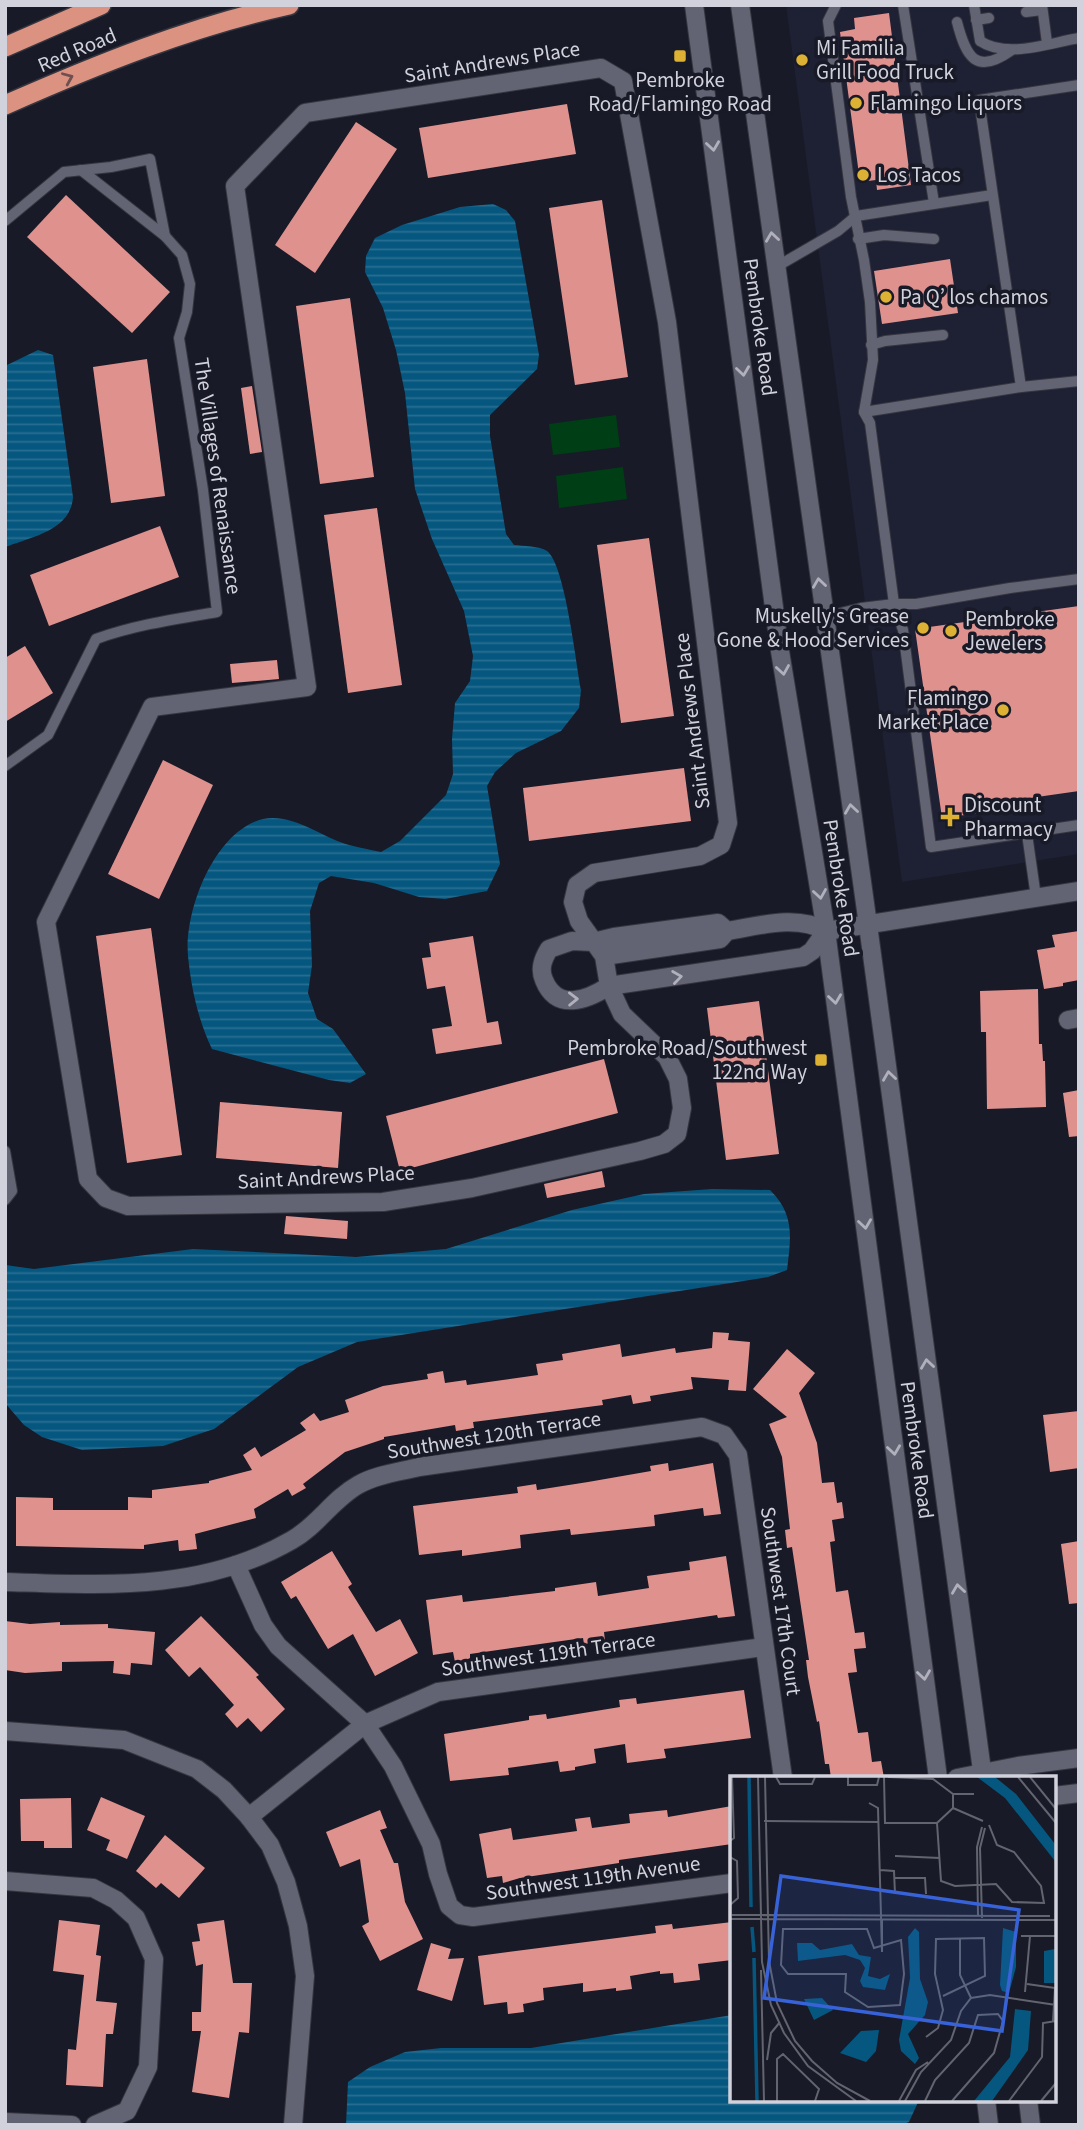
<svg xmlns="http://www.w3.org/2000/svg" width="1084" height="2130" viewBox="0 0 1084 2130" font-family="'Source Sans 3',sans-serif">
	<defs>
		<pattern id="water-rules" width="6" height="5" patternUnits="userSpaceOnUse" patternTransform="scale(1.75)"><rect width="6" height="5" fill="#06577f"/><path d="M0 2.5h6" fill="none" stroke="#296e91"/></pattern>
	</defs>
	<rect width="100%" height="100%" fill="#181a27"/>
	<polygon fill="#1e2033" points="786,5 1079,5 1079,854 902,882"/>
	<g fill="#003e16">
		<polygon points="616,415 620,447 553,455 549,424"/>
		<polygon points="623,467 627,499 559,508 556,476"/>
	</g>
	<g fill="url(#water-rules)">
		<path d="M493,204L506,210L515,221L539,355L537,369L490,415V436L506,534L514,545C524,546 539,546 547,551C565,564 576,664 581,690L579,708L561,731L516,753L495,772L487,786L500,864L487,891L445,899L419,897L374,883L331,876L319,883L310,911L312,965L308,993L317,1019L333,1029L366,1074L350,1083L329,1080L212,1049C198,1020 191,987 188,956C184,910 215,830 263,819C289,813 317,833 340,842C353,847 368,849 381,852L400,841L446,795L453,774L452,739L455,703L470,681L473,656L464,611L432,539L415,489L405,393L396,350L383,308L365,272L366,256L375,238L402,225L460,207Z"/>
		<path d="M38,350L53,355L73,497C71,530 32,537 5,547V366Z"/>
		<path d="M712,1189L770,1190C795,1215 791,1237 787,1270L768,1277L357,1342L298,1367L214,1429L163,1446L82,1450L42,1437L24,1425L5,1403V1265L34,1269L193,1249L356,1257L446,1249L572,1210L644,1194Z"/>
		<polygon points="732,2015 732,2100 919,2100 909,2122 901,2125 346,2125 348,2082 370,2067 405,2052 441,2048 531,2048"/>
	</g>
	<g fill="#df918e">
		<polygon points="889,13 911,185 877,190 876,180 860,182 840,32 855,29 854,18"/>
		<polygon points="567,104 576,154 428,178 419,128"/>
		<polygon points="356,122 397,149 315,273 275,245"/>
		<polygon points="66,195 170,292 132,333 27,237"/>
		<polygon points="602,200 628,377 575,385 549,208"/>
		<polygon points="950,259 958,313 882,324 874,271"/>
		<polygon points="350,298 374,477 320,484 296,306"/>
		<polygon points="147,359 165,496 111,503 93,367"/>
		<polygon points="252,386 262,452 250,454 241,388"/>
		<polygon points="377,508 402,685 348,693 324,515"/>
		<polygon points="160,526 179,577 49,626 30,575"/>
		<polygon points="649,538 674,716 621,723 597,545"/>
		<polygon points="1079,606 1079,791 1001,802 1003,810 942,818 915,629"/>
		<polygon points="25,646 53,693 5,722 5,658"/>
		<polygon points="277,660 279,679 232,683 230,664"/>
		<polygon points="163,760 213,785 159,899 108,874"/>
		<polygon points="684,768 691,821 529,841 523,788"/>
		<polygon points="151,928 182,1155 127,1163 96,936"/>
		<polygon points="1079,931 1079,980 1063,983 1063,986 1044,989 1037,950 1055,947 1052,935"/>
		<polygon points="473,936 487,1023 498,1021 502,1044 436,1054 432,1029 452,1026 445,986 427,989 422,958 431,957 429,943"/>
		<polygon points="1038,989 1039,1044 1042,1044 1043,1061 1045,1061 1046,1107 987,1109 986,1032 981,1032 980,991"/>
		<polygon points="759,1001 779,1154 726,1160 707,1008"/>
		<polygon points="604,1059 618,1113 400,1171 386,1116"/>
		<polygon points="1079,1090 1079,1136 1069,1137 1063,1093"/>
		<polygon points="220,1102 342,1112 338,1168 216,1158"/>
		<polygon points="602,1171 605,1187 547,1198 544,1184"/>
		<polygon points="286,1216 348,1221 347,1239 284,1234"/>
		<polygon points="713,1332 729,1333 728,1340 750,1342 746,1391 728,1390 729,1380 691,1377 693,1389 650,1396 651,1401 633,1404 631,1395 602,1400 603,1405 473,1422 474,1428 456,1431 455,1425 384,1437 384,1439 345,1452 303,1484 306,1488 292,1496 288,1489 254,1509 256,1518 195,1534 197,1549 179,1551 178,1540 144,1545 144,1549 16,1546 16,1497 53,1498 53,1510 128,1510 128,1497 152,1498 152,1490 209,1483 209,1481 252,1470 243,1455 255,1447 261,1457 306,1430 300,1423 314,1413 320,1421 349,1412 345,1400 383,1386 428,1379 427,1374 443,1371 445,1383 466,1380 467,1385 538,1375 536,1364 563,1360 562,1354 620,1344 622,1357 675,1348 676,1353 712,1348"/>
		<polygon points="787,1349 815,1373 799,1393 817,1443 822,1483 834,1482 837,1503 842,1502 844,1518 832,1520 835,1541 830,1542 836,1592 848,1590 855,1633 864,1632 866,1648 854,1649 857,1672 848,1673 858,1733 868,1732 872,1762 881,1761 884,1778 831,1778 829,1764 825,1764 819,1721 817,1722 808,1677 806,1660 809,1660 792,1547 787,1548 785,1530 790,1529 782,1457 769,1424 787,1417 753,1389"/>
		<polygon points="1079,1411 1079,1468 1050,1472 1043,1415"/>
		<polygon points="668,1463 669,1471 713,1463 721,1514 704,1516 703,1508 654,1515 655,1526 571,1535 570,1529 520,1535 521,1548 462,1556 462,1550 419,1555 413,1506 518,1493 517,1487 536,1484 537,1490 588,1482 651,1471 650,1466"/>
		<polygon points="1079,1541 1079,1603 1069,1604 1061,1544"/>
		<polygon points="332,1551 352,1584 348,1587 376,1632 400,1619 418,1653 375,1676 353,1634 328,1649 296,1596 291,1599 281,1582"/>
		<polygon points="726,1556 735,1616 718,1618 717,1615 604,1632 605,1641 584,1644 583,1638 470,1654 470,1659 455,1662 453,1652 433,1655 426,1600 462,1595 463,1602 555,1591 555,1588 596,1582 598,1596 649,1588 647,1576 690,1570 689,1562"/>
		<polygon points="201,1616 259,1675 256,1677 285,1709 261,1732 248,1718 237,1728 225,1714 234,1705 200,1667 189,1677 165,1650"/>
		<polygon points="5,1621 30,1624 60,1622 60,1625 108,1624 108,1628 155,1632 152,1665 131,1663 130,1675 113,1673 114,1661 62,1662 62,1671 25,1673 5,1670"/>
		<polygon points="744,1690 751,1738 664,1749 666,1758 627,1763 625,1744 594,1749 596,1763 575,1767 575,1770 560,1772 558,1761 508,1768 509,1775 450,1781 444,1734 529,1720 529,1716 546,1714 547,1719 620,1707 619,1700 636,1698 637,1704"/>
		<polygon points="101,1797 145,1816 127,1859 106,1850 110,1840 87,1830"/>
		<polygon points="71,1798 72,1848 44,1848 44,1841 21,1841 20,1799"/>
		<polygon points="732,1806 732,1844 619,1860 619,1863 520,1878 503,1883 502,1876 487,1878 479,1834 511,1828 513,1840 577,1831 575,1819 590,1817 592,1828 630,1823 629,1814 667,1810 668,1817"/>
		<polygon points="380,1810 387,1828 380,1830 394,1863 398,1863 405,1902 423,1939 380,1961 362,1926 369,1922 360,1859 340,1867 326,1832"/>
		<polygon points="165,1835 205,1868 179,1898 161,1883 156,1888 136,1871"/>
		<polygon points="59,1920 100,1925 96,1955 101,1956 96,2001 117,2003 113,2034 106,2034 103,2087 66,2085 68,2049 76,2050 84,1975 53,1971"/>
		<polygon points="224,1920 233,1983 252,1983 249,2033 239,2032 229,2098 192,2092 201,2031 192,2031 192,2012 201,2012 203,1964 196,1966 192,1942 200,1941 197,1924"/>
		<polygon points="732,1922 732,1960 698,1964 700,1980 674,1983 673,1973 660,1974 660,1971 630,1976 632,1989 616,1991 616,1988 583,1992 583,1983 543,1988 544,2000 523,2004 524,2012 508,2014 507,2002 484,2005 478,1956 656,1933 655,1926 672,1924 673,1929"/>
		<polygon points="431,1943 451,1949 448,1959 464,1958 452,2001 417,1990"/>
	</g>
	<g fill="none" stroke-linecap="round" stroke-linejoin="round">
		<defs>
			<g id="service">
				<polyline points="836,5 828,21 851,197 864,260 870,302 873,360 864,412 870,423 894,604 903,630 931,847 1079,825"/>
				<polyline points="903,5 934,203"/>
				<path d="M974,5L980,41C1007,59 1049,43 1079,38"/>
				<polyline points="1042,5 1047,43"/>
				<polyline points="1026,12 1042,10"/>
				<polyline points="976,20 989,18"/>
				<path d="M957,22C966,57 976,76 1012,50"/>
				<polyline points="5,221 64,172 111,167 150,159 165,236"/>
				<polyline points="858,239 884,235 934,239"/>
				<polyline points="776,267 838,231 856,216 992,195"/>
				<polyline points="871,345 885,341 943,335"/>
				<polyline points="1021,387 979,100 1079,85"/>
				<polyline points="864,412 1021,387 1079,381"/>
				<polyline points="824,617 861,608 894,604 916,604 1010,588 1079,579"/>
				<path d="M5,766L48,735L96,639C135,625 176,619 217,612L203,490L179,338L187,312L190,284L182,255L165,236L81,170"/>
				<polyline points="1027,834 1036,897"/>
				<polyline points="5,1151 12,1191 5,1200"/>
			</g>
			<g id="minor">
				<polygon points="601,68 623,81 667,322 728,823 721,845 700,856 594,873 577,885 573,902 579,921 604,956 609,986 622,1014 667,1057 678,1079 682,1108 677,1134 664,1144 640,1151 472,1188 383,1202 128,1206 106,1198 88,1179 46,922 152,707 307,687 235,186 305,113"/>
				<path d="M727,931L718,923L614,937L593,942L572,941L549,949C543,959 539,969 544,980C557,1012 587,1000 609,986L803,957L812,951L826,931"/>
				<path d="M604,956L720,939L727,931C758,926 797,914 826,931L1079,891"/>
				<polyline points="1068,1020 1079,1018"/>
				<polyline points="236,1565 263,1625 278,1646 365,1724 393,1766 431,1844 438,1874 449,1906 460,1915 473,1917 732,1883"/>
				<path d="M5,1582C105,1585 202,1592 292,1540C317,1526 333,1499 358,1485C375,1475 399,1472 419,1467L702,1427L724,1435L738,1455L783,1778"/>
				<polyline points="5,1731 124,1740 197,1769 224,1790 249,1817 270,1845 286,1882 298,1926 305,1976 293,2125"/>
				<polyline points="957,1778 1018,1766 1079,1758"/>
				<polyline points="1054,1796 1079,1793"/>
				<polyline points="249,1817 365,1724 438,1692 764,1647"/>
				<polyline points="5,1881 93,1888 116,1900 136,1918 154,1959 148,2067 127,2111 95,2125"/>
				<polyline points="5,2122 72,2125"/>
			</g>
			<g id="secondary">
				<polyline points="694,5 779,645 826,931 938,1778"/>
				<polyline points="740,5 868,925 983,1778"/>
				<polyline points="986,2100 989,2125"/>
				<polyline points="1028,2100 1031,2125"/>
			</g>
			<g id="trunk">
				<polyline points="5,47 101,5"/>
				<path d="M5,105C98,64 190,27 289,5"/>
			</g>
		</defs>
		<use href="#service" stroke="#363640" stroke-width="12"/>
		<use href="#minor" stroke="#363640" stroke-width="20"/>
		<use href="#secondary" stroke="#363640" stroke-width="20"/>
		<use href="#trunk" stroke="#363640" stroke-width="22"/>
		<use href="#service" stroke="#626474" stroke-width="10"/>
		<use href="#minor" stroke="#626474" stroke-width="18"/>
		<use href="#secondary" stroke="#626474" stroke-width="18"/>
		<use href="#trunk" stroke="#dc9280" stroke-width="19"/>
	</g>
	<defs><path id="oneway-chevron" d="M-2-3.5L2.5 0L-2 3.5" fill="none" stroke-width="1.6" stroke-linecap="round" stroke-linejoin="round" transform="scale(1.75)"/></defs>
	<use stroke="#70504f" href="#oneway-chevron" transform="translate(68 78) rotate(-23)"/>
	<g stroke="#b0b1bc">
		<use href="#oneway-chevron" transform="translate(713 146) rotate(82)"/>
		<use href="#oneway-chevron" transform="translate(772 237) rotate(-98)"/>
		<use href="#oneway-chevron" transform="translate(743 371) rotate(82)"/>
		<use href="#oneway-chevron" transform="translate(819 583) rotate(-98)"/>
		<use href="#oneway-chevron" transform="translate(783 670) rotate(81)"/>
		<use href="#oneway-chevron" transform="translate(851 809) rotate(-98)"/>
		<use href="#oneway-chevron" transform="translate(820 894) rotate(81)"/>
		<use href="#oneway-chevron" transform="translate(677 977) rotate(-8)"/>
		<use href="#oneway-chevron" transform="translate(573 999) rotate(-1)"/>
		<use href="#oneway-chevron" transform="translate(835 999) rotate(82)"/>
		<use href="#oneway-chevron" transform="translate(889 1076) rotate(-98)"/>
		<use href="#oneway-chevron" transform="translate(865 1224) rotate(82)"/>
		<use href="#oneway-chevron" transform="translate(927 1364) rotate(-98)"/>
		<use href="#oneway-chevron" transform="translate(894 1450) rotate(82)"/>
		<use href="#oneway-chevron" transform="translate(958 1589) rotate(-98)"/>
		<use href="#oneway-chevron" transform="translate(924 1675) rotate(82)"/>
	</g>
	<g fill="#ddb133" stroke="#181a27" stroke-width="2.5">
		<rect x="673" y="49" width="14" height="14" rx="3.5"/>
		<circle cx="802" cy="60" r="7"/>
		<circle cx="856" cy="103" r="7"/>
		<circle cx="863" cy="175" r="7"/>
		<circle cx="886" cy="297" r="7"/>
		<circle cx="923" cy="628" r="7"/>
		<circle cx="951" cy="631" r="7"/>
		<circle cx="1003" cy="710" r="7"/>
		<path d="M946.5 806.5h7v7h7v7h-7v7h-7v-7h-7v-7h7z"/>
		<rect x="814" y="1053" width="14" height="14" rx="3.5"/>
	</g>
	<g text-anchor="middle" stroke-width="7" stroke-linejoin="round" paint-order="stroke">
		<g font-size="21" fill="#d1d2db" stroke="#181a27" text-anchor="start">
			<text x="816" y="55">Mi Familia<tspan x="816" dy="24">Grill Food Truck</tspan></text>
			<text x="680" y="87" text-anchor="middle">Pembroke<tspan x="680" dy="24">Road/Flamingo Road</tspan></text>
			<text x="870" y="110">Flamingo Liquors</text>
			<text x="877" y="182">Los Tacos</text>
			<text x="900" y="304">Pa Q’ los chamos</text>
			<text x="909" y="623" text-anchor="end">Muskelly's Grease<tspan x="909" dy="24">Gone &amp; Hood Services</tspan></text>
			<text x="965" y="626">Pembroke<tspan x="965" dy="24">Jewelers</tspan></text>
			<text x="989" y="705" text-anchor="end">Flamingo<tspan x="989" dy="24">Market Place</tspan></text>
			<text x="964" y="812">Discount<tspan x="964" dy="24">Pharmacy</tspan></text>
			<text x="807" y="1055" text-anchor="end">Pembroke Road/Southwest<tspan x="807" dy="24">122nd Way</tspan></text>
		</g>
		<g font-size="21" fill="#d1d2db" stroke="#181a27">
			<text transform="translate(77 50) rotate(-23)" y="7">Red Road</text>
			<text transform="translate(492 62) rotate(-9)" y="7">Saint Andrews Place</text>
			<text transform="translate(760 327) rotate(82)" y="7">Pembroke Road</text>
			<text transform="translate(218 476) rotate(82)" y="7">The Villages of Renaissance</text>
			<text transform="translate(692 721) rotate(-97)" y="7">Saint Andrews Place</text>
			<text transform="translate(841 888) rotate(81)" y="7">Pembroke Road</text>
			<text transform="translate(326 1177) rotate(-3)" y="7">Saint Andrews Place</text>
			<text transform="translate(494 1435) rotate(-9)" y="7">Southwest 120th Terrace</text>
			<text transform="translate(917 1450) rotate(82)" y="7">Pembroke Road</text>
			<text transform="translate(781 1601) rotate(82)" y="7">Southwest 17th Court</text>
			<text transform="translate(548 1654) rotate(-8)" y="7">Southwest 119th Terrace</text>
			<text transform="translate(593 1878) rotate(-8)" y="7">Southwest 119th Avenue</text>
		</g>
	</g>
	<g transform="translate(730 1776)">
		<rect width="326" height="326" fill="#181a27"/>
		<path d="M247,1H265L286,18L325,68V85L275,22ZM185,152L189,156L190,203L198,226L195,239L178,258L189,282L185,288L171,275L169,264L180,202L178,161ZM273,152L286,156V191L279,217L272,215L270,209ZM67,167H82L90,174L122,168L129,179L141,181L138,200L150,203L160,198L155,214L133,211L130,205L135,192L130,184L115,179L68,185ZM325,173V207H314V175ZM92,222L103,234L84,244L74,223ZM285,233L301,235L298,274L262,325H244L280,281ZM149,254L146,275L136,286L110,277L131,255Z" fill="#06577f"/>
		<path fill="none" stroke="#06577f" stroke-width="3.5" d="M19,1L21,131M22,151L24,176M24,182L27,325"/>
		<path fill="none" stroke="#62646f" stroke-width="2" d="M28,1L32,186L41,229L54,257L78,290L126,325M35,1L39,185L47,227L65,265L82,285L107,307L140,325M46,1L50,8H82L85,1M118,1V9H147L149,1M154,1L155,47H207M158,1L203,3L223,18H244M288,1L326,47M300,1L326,33M223,18V32L207,47L211,105L225,110L266,108L282,126L314,127L311,110L284,76L267,69L259,49M139,27L148,32L152,176V144M223,32L253,45M34,45L149,46M0,65L4,62L2,1M165,80L210,82M0,81L7,85L8,122L0,129M150,94L164,95L165,118M164,102H195L196,118M2,139L320,140M248,140L247,71L252,51M252,142L250,72L255,52M0,143L326,144M53,153H137L144,172L171,164L174,198L170,229L138,231L115,216L116,198H58L51,189ZM291,160H326M230,162V199L241,222M31,194L34,325M297,208L325,212M295,216L300,160M323,245L325,212M196,261L208,252L213,234L205,198L206,163L254,162L255,200L213,220M37,284L41,257L50,246M47,325V283L53,278L89,313L85,325M169,325L186,294L198,286M175,325L191,296L221,264L231,235L241,222L260,219L326,229M195,325L205,304L239,267L248,239L268,238L273,245L264,277L222,325M279,325L312,281L313,247L326,245M311,325L326,307"/>
		<path fill="#3862d8" fill-opacity="0.15" stroke="#3862d8" stroke-width="3.5" d="M51,100L289,134L272,255L34,222Z"/>
		<rect width="326" height="326" fill="none" stroke="#d1d2db" stroke-width="3.5"/>
	</g>
	<rect width="1084" height="2130" fill="none" stroke="#d1d2db" stroke-width="14"/>
</svg>
